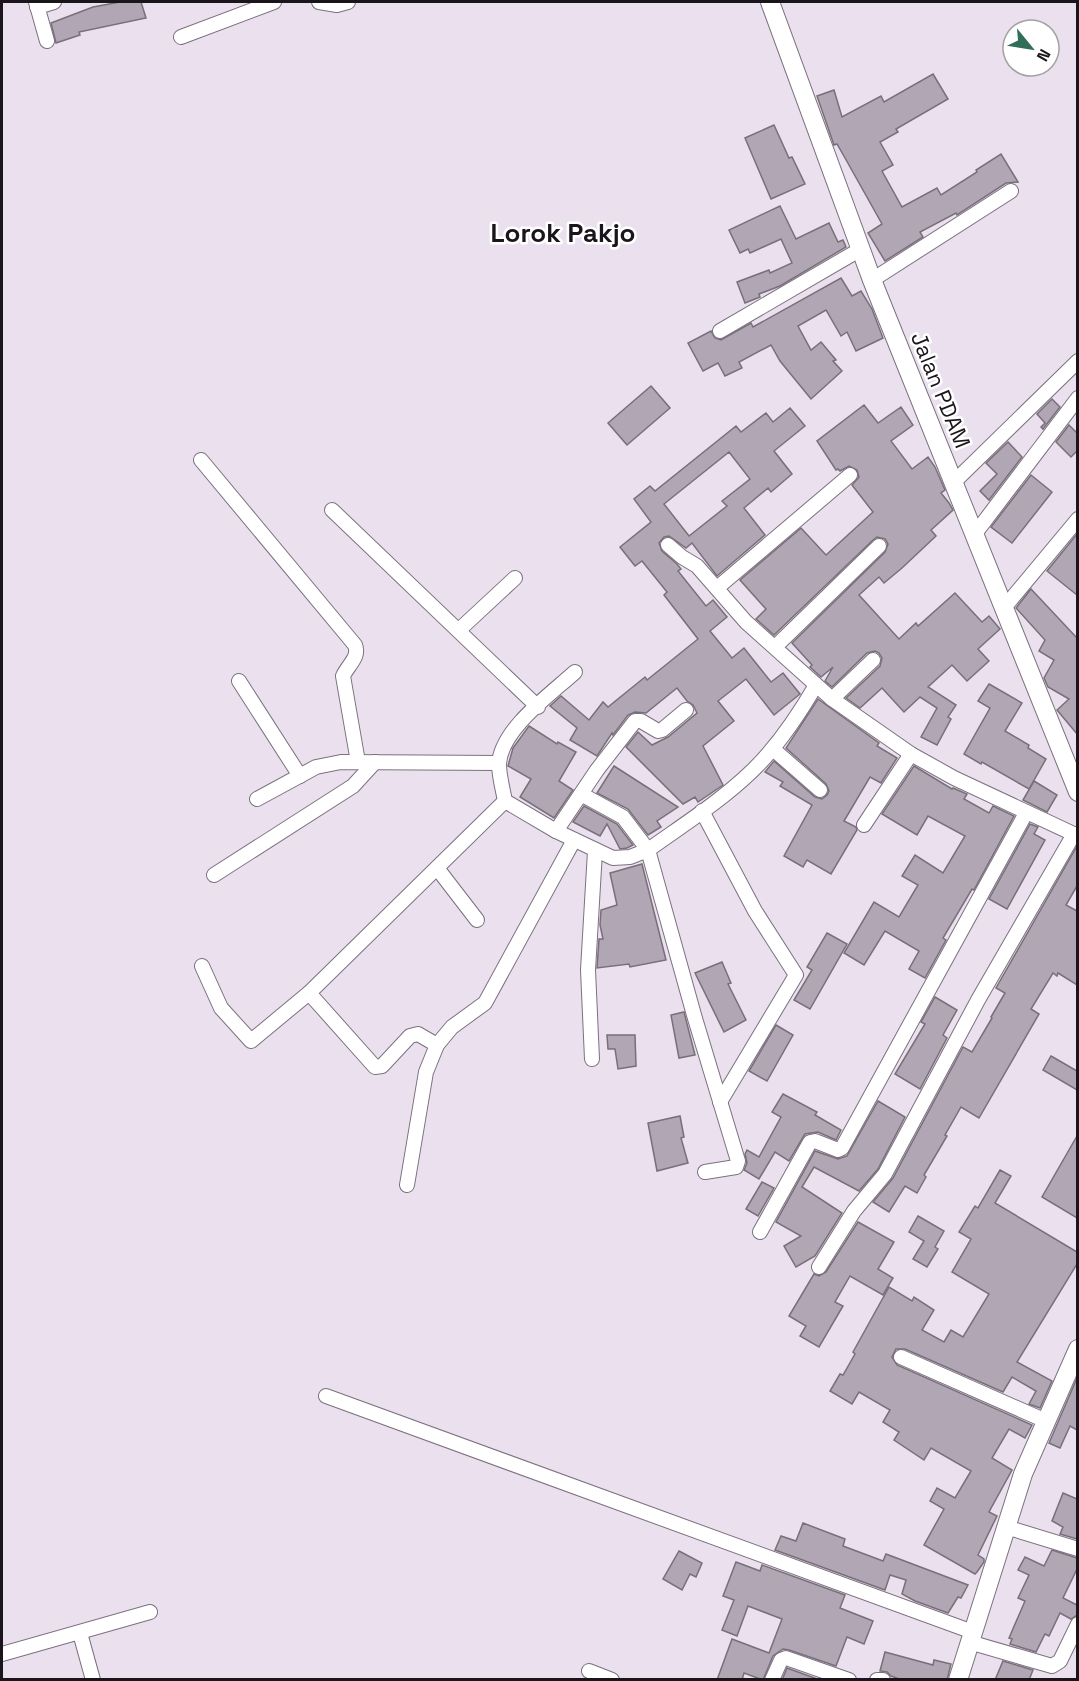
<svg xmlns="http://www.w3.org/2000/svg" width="1079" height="1681" viewBox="0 0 1079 1681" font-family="'Space Grotesk',sans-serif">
	<rect width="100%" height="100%" fill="#ebe1ee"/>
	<g fill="#b1a6b3" stroke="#786f7b" stroke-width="1.5" fill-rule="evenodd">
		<polygon points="120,2 141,2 146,18 79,32 80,35 56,43 51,23 93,7"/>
		<polygon points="933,74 948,99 896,129 898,132 880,142 893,165 882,171 902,207 937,188 941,195 977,172 976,170 1001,154 1018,182 1006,183 957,215 956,213 920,232 923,237 885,261 868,233 882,224 845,158 837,144 834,145 817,96 834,90 842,117 881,96 884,102"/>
		<polygon points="774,125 789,158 792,157 805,184 771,199 745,138"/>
		<polygon points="780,206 796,239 829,223 838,242 843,240 846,247 780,286 759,294 760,297 745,303 737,282 769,270 770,273 792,263 781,239 750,253 748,249 740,253 729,230"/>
		<polygon points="841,278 852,296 861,291 872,309 883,338 856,351 847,332 841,336 826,310 798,326 811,350 821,342 836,360 833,361 842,371 811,399 780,361 771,345 739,362 742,368 725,376 718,363 703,371 688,343 711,331 715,338 721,340 751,323 753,327"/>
		<polygon points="651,386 670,408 627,445 608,423"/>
		<polygon points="1052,399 1060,407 1043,429 1041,427 1045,423 1037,414"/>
		<polygon points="864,405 878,423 901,407 913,425 891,441 912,469 928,457 935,467 945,490 941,493 949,503 953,510 931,530 936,536 902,568 884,583 879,577 859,595 899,639 916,623 918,626 955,593 982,622 989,616 1000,629 978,649 989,661 967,681 952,665 928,687 956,705 948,717 951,719 937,745 921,737 937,708 920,697 904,712 882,688 860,708 846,698 880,666 882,658 879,653 875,651 867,653 832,687 825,681 833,667 821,677 810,667 812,665 792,643 885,552 888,544 885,539 877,537 873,540 774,635 756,619 766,609 740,580 801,528 826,555 873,512 852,485 859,477 857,470 849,466 840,471 838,469 836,470 817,441"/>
		<path d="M790,408L805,426L774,451L792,474L771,492L768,488L744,508L765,535L717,576L692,543L686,548L669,536L664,537L659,543L662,551L677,564L681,569L678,571L706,606L713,600L727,617L710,631L732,658L744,648L771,682L783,673L800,694L774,715L746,679L718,701L734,721L703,746L723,785L698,802L695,797L683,804L626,747L638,732L652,745L668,737L697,713L693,705L687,701L677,688L646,713L635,712L628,715L613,735L612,733L597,756L570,740L577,728L550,706L561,696L589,720L603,702L608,707L645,677L647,680L698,639L664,595L667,592L642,561L635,566L620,547L651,522L634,499L650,486L655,491L736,426L741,432L766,413L773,422ZM729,452L750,479L722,501L727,506L689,536L664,504Z"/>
		<polygon points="1069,425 1077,433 1077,451 1071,457 1056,442"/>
		<polygon points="1008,442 1022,457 989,500 980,491 997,474 986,463"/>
		<polygon points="1031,475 1052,492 1012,543 991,527"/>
		<polygon points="1077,534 1077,595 1047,571"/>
		<polygon points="1031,589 1077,638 1077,734 1057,710 1069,699 1048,687 1044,678 1054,660 1039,651 1045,640 1016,608"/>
		<polygon points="989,684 1022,703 1005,731 1029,745 1028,748 1046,759 1029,789 982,762 981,764 964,754 990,708 978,701"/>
		<polygon points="818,699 879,743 877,746 897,758 881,783 870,777 844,821 856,827 857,830 831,874 807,860 803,867 784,856 812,805 780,786 783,782 765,772 774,761 815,797 822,799 827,795 829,791 826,784 786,748"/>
		<polygon points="529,726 557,744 558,742 576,752 559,781 573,790 554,818 520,797 531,779 508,766 513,748"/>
		<polygon points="614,766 678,807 657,821 661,827 648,835 628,809 597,793"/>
		<polygon points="914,766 952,789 953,788 967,794 964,799 989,813 993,806 1014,816 974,890 972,889 943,938 946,940 925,978 909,969 919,951 885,931 864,965 844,953 874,902 899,917 918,885 902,876 915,855 943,873 965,836 928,816 917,835 882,814"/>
		<polygon points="1034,781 1057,795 1047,812 1023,800"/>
		<polygon points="584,806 617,824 633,845 627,848 620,849 607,824 600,836 573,822"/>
		<polygon points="1030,824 1038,827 1034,834 1045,840 1007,909 989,899"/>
		<polygon points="1077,846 1077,886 1066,905 1077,911 1077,985 1058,973 1057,976 1053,973 1031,1009 1039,1014 979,1118 961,1107 945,1135 947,1136 924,1175 926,1177 917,1193 905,1186 889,1212 873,1202 893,1178 963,1047 972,1052 992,1018 991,1017 1005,993 996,988"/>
		<polygon points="642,864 666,960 630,967 629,964 597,968 599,939 603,939 600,925 601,910 617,905 610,873"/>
		<polygon points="827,933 847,944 810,1009 794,1000 812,970 807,967"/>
		<polygon points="722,962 731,983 728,984 746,1020 724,1032 695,973"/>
		<polygon points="935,997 957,1010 943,1035 947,1038 920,1089 895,1074 925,1024 921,1022"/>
		<polygon points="684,1012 695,1055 679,1058 671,1015"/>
		<polygon points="776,1025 793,1035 767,1081 749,1071"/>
		<polygon points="607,1035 635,1035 636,1066 618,1069 615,1049 608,1049"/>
		<polygon points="1051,1056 1077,1071 1077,1090 1043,1070"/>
		<polygon points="783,1094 817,1112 815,1115 841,1130 836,1140 818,1132 805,1134 789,1161 775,1152 759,1179 744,1170 747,1163 745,1154 747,1150 759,1157 781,1117 772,1112"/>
		<polygon points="878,1101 905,1117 878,1169 859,1191 814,1167 802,1187 842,1213 815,1256 796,1267 784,1246 801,1236 776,1222 815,1151 838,1159 847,1156"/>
		<polygon points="680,1116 684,1137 681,1138 688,1163 657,1171 648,1123"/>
		<polygon points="1077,1136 1077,1218 1042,1197"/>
		<polygon points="1000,1170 1011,1176 995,1203 1077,1252 1077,1264 1017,1362 1052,1381 1040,1408 1029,1404 1036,1391 1012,1377 1003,1392 905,1349 896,1349 892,1357 897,1365 1032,1425 1025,1438 1009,1429 992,1458 1012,1470 989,1512 997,1516 978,1555 984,1559 984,1562 977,1572 975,1574 924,1545 944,1509 930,1501 937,1488 955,1498 971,1471 931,1448 924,1460 894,1440 899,1432 883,1422 890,1410 859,1392 852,1404 830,1391 840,1374 843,1375 855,1354 853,1352 889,1287 912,1301 914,1297 934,1310 922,1330 944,1342 951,1330 963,1337 989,1294 952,1272 971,1239 959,1232 975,1206 978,1208"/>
		<polygon points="762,1182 774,1188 758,1216 746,1209"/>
		<polygon points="918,1216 944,1231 935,1247 938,1249 927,1267 913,1259 924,1241 909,1232"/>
		<polygon points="858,1222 894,1242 878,1269 893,1278 883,1295 850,1276 835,1302 843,1306 819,1347 800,1336 806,1326 789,1316 814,1274 819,1276 826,1272"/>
		<polygon points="1077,1378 1077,1430 1070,1426 1060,1448 1049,1443"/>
		<polygon points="1063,1493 1077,1499 1077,1539 1060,1534 1063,1527 1052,1521"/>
		<polygon points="803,1523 845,1539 843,1546 883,1561 886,1554 968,1585 961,1598 958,1597 948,1613 915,1601 902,1594 906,1580 890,1575 885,1590 775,1550 781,1536 796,1541"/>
		<polygon points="1052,1550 1077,1558 1077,1569 1063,1598 1077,1605 1077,1615 1071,1619 1060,1613 1049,1636 1045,1634 1036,1652 1010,1644 1012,1639 1009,1638 1025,1601 1018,1598 1029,1575 1018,1570 1025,1557 1044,1566"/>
		<polygon points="679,1551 702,1563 696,1577 690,1574 682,1590 663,1579"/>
		<polygon points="736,1562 760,1571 762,1565 845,1595 840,1608 873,1621 864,1644 847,1637 836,1666 789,1650 783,1649 773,1656 763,1680 744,1673 742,1680 717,1680 732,1639 769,1653 782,1619 748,1606 737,1636 722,1630 734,1600 723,1596"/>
		<polygon points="885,1652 933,1665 934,1660 951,1664 947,1680 902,1680 891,1676 887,1672 880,1671"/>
		<polygon points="1003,1661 1033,1670 1029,1680 995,1680"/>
		<polygon points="787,1668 820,1680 782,1680"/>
	</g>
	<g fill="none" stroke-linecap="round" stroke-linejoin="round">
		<defs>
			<g id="minor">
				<polyline points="36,2 47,41"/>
				<polyline points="319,2 337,5 348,2"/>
				<polyline points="37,7 54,2"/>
				<polyline points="181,37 274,2"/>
				<polyline points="872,280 1011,191"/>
				<polyline points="720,331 861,249"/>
				<path d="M201,460L355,645C360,657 348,665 343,676L358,762"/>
				<polyline points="953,483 1078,361"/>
				<polyline points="332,510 538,707"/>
				<polyline points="974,535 1078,398"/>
				<polyline points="668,545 682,557 697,566 746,622 832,699 911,754 954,778 1078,836"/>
				<polyline points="717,588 850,475"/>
				<polyline points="1003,609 1078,519"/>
				<polyline points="459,630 515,578"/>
				<polyline points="775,647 879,546"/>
				<path d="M575,672C551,694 501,729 499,764C499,776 503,790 505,801L556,831L613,858L630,857L648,850C683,825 721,801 752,771C778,746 798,716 816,685"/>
				<polyline points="239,681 300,776"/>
				<polyline points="832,699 873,660"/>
				<polyline points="773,749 820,790"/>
				<polyline points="581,794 623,817 648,850 694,1015 738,1161 736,1167 705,1172"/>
				<polyline points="257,799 316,767 341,762 499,763"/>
				<polyline points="702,811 755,911 796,975 720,1102"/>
				<polyline points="864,825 911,754"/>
				<polyline points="556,831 597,770 635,721 641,721 658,731 662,730 686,710"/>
				<polyline points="437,868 477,920"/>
				<polyline points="214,875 353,786 375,762"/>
				<polyline points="202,966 221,1008 251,1041 309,993 505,801"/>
				<polyline points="309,993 375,1067 382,1066 410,1036 418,1034 437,1045"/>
				<polyline points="592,1059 588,970 595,851"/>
				<polyline points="407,1185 426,1072 437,1045 452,1027 485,1003 574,840"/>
				<polyline points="760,1232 810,1142 815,1141 838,1150 842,1148 1026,813"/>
				<polyline points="819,1267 854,1211 885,1174 978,1000 1074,834"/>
				<polyline points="901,1357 1046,1421"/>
				<polyline points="326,1396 973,1632"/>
				<polyline points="1006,1527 1078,1549"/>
				<polyline points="80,1633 93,1680"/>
				<polyline points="969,1642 1052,1666 1060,1661 1078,1624"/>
				<polyline points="2,1654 150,1612"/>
				<polyline points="589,1671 612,1680"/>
				<polyline points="772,1680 781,1660 786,1658 849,1680"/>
				<polyline points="877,1680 883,1680"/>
			</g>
			<g id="tertiary">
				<polyline points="770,2 872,280 1078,792"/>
				<polyline points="958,1680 1023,1474 1078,1349"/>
			</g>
		</defs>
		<use href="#minor" stroke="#7b717e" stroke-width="16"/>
		<use href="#tertiary" stroke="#7b717e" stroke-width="20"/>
		<use href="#minor" stroke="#fff" stroke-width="14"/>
		<use href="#tertiary" stroke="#fff" stroke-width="18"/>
	</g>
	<g text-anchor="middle" stroke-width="5" stroke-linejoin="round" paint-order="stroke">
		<g font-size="22" fill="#19151a" stroke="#fff">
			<text transform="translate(941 390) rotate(68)" y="8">Jalan PDAM</text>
		</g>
		<g font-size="26" font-weight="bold" fill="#19151a" stroke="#fff">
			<text x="563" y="242">Lorok Pakjo</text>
		</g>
	</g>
	<rect width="1079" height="1681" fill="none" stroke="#19151a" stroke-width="6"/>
	<g transform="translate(1031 48) rotate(120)"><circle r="28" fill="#ffffff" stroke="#a3a1a3" stroke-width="1.5"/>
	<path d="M0-4.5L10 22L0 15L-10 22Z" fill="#316e5a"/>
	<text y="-9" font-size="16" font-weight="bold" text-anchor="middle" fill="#19151a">N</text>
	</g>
</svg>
